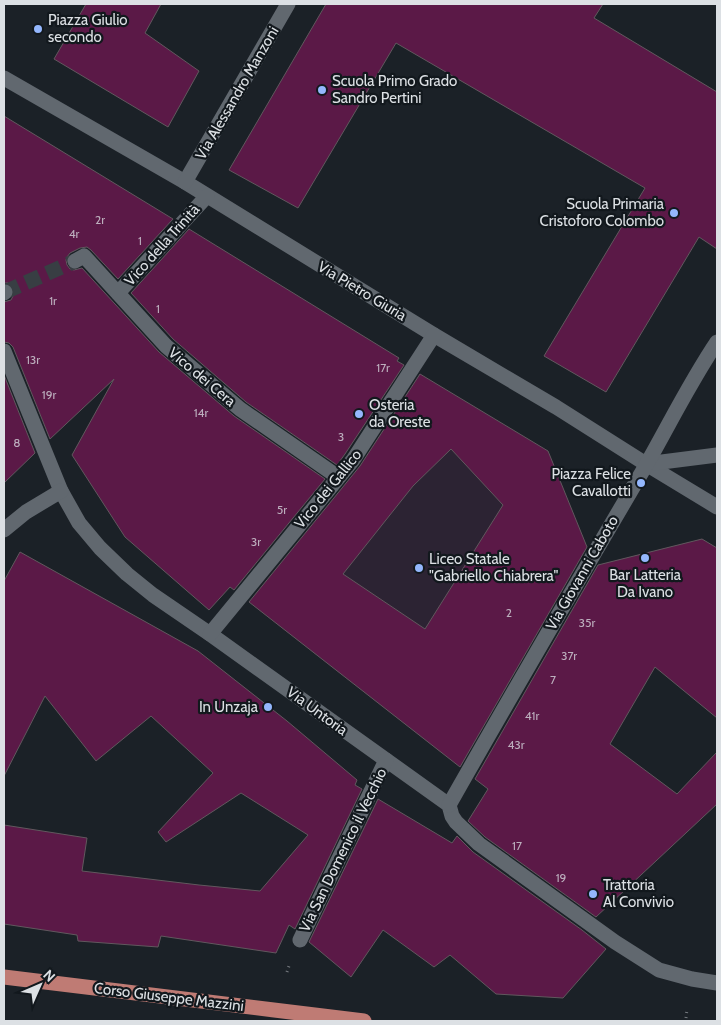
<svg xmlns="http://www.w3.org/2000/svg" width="721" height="1025" viewBox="0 0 721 1025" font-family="Cabin,sans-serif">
	<rect width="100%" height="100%" fill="#1b2127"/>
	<polygon fill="#2c2333" points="422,386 579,528 443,754 251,604 315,531"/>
	<g fill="#5b1947" stroke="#61585e" fill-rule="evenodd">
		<polygon points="86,4 161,4 145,33 199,71 168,127 54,59"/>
		<polygon points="326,4 603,4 594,18 717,92 717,249 699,237 606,392 544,356 645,188 396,43 298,208 229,170"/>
		<polygon points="4,116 173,219 118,279 91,250 87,247 80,248 70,253 67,257 66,260 67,265 70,269 74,270 82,268 159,352 234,416 325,479 234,590 230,587 209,610 125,537 72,455 114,379 50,439 13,347 9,343 4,342 4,302 11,300 14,294 14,290 12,286 8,283 4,283"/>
		<polygon points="189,229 399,358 397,361 404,365 345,454 337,465 246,402 173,339 131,293"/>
		<path d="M420,374L548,451L587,547L460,767L249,602L360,466ZM451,449L503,505L425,629L343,574L413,486Z"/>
		<polygon points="4,375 35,453 4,483"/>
		<polygon points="702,539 717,548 717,718 655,667 610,744 677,794 717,752 717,804 596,917 485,837 468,821 488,789 475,779 598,565"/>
		<polygon points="20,552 198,651 287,721 357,780 355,785 362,789 295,929 289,925 276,953 161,936 158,947 78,941 77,935 4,924 4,825 87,838 82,871 199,885 260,891 308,835 241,793 166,842 158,832 213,773 151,716 96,761 45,696 4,776 4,581"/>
		<polygon points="378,799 452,843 457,836 473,852 582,930 606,949 563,998 496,994 450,955 434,967 383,930 351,977 309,942"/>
	</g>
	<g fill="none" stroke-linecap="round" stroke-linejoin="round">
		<polyline stroke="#383e43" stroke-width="15" stroke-dasharray="15 8" stroke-linecap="butt" points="5,292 75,261"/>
		<g stroke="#767b80" stroke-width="3" stroke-dasharray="1 4" stroke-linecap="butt">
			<polyline points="287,972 289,966"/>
			<polyline points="686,1018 687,1009"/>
		</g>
		<g stroke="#61686f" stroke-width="15">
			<polyline points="4,78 185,182 434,335 556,407 646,464 717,507"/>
			<polyline points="185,182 288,4"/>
			<polyline points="75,261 84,256 166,346 240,409 338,477"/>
			<polyline points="4,293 5,292"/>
			<polyline points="118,293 207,196"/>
			<polyline points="4,351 61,491 79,523 100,548 127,574 153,595 210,634 449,805 452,816 456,822 479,844 615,942 659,970 692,979 717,983"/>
			<polyline points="646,464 717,455"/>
			<polyline points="4,530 26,512 61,491"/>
			<polyline points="210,634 353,460 434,335"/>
			<path d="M449,805C513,692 579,579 645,467C669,425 690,382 717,342"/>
			<polyline points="300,940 386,760"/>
		</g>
		<polyline stroke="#bf7b74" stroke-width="15" points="4,977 364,1021"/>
	</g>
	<g fill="#94b7fd" stroke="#12181d" stroke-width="2">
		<circle cx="38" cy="29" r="5"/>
		<circle cx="322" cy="90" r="5"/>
		<circle cx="674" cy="213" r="5"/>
		<circle cx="359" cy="414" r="5"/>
		<circle cx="641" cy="483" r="5"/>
		<circle cx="645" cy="558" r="5"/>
		<circle cx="419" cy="568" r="5"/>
		<circle cx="268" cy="707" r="5"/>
		<circle cx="593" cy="894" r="5"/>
	</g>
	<g text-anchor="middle" stroke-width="4.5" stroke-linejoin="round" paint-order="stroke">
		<g font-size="12" fill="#bcaebd">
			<text x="100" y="224">2r</text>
			<text x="74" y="238">4r</text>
			<text x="140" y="245">1</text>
			<text x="53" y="305">1r</text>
			<text x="158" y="313">1</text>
			<text x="33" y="364">13r</text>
			<text x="383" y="372">17r</text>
			<text x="49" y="399">19r</text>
			<text x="201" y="417">14r</text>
			<text x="341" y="441">3</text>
			<text x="17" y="447">8</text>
			<text x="282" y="514">5r</text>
			<text x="256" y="546">3r</text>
			<text x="509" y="617">2</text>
			<text x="587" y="627">35r</text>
			<text x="569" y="660">37r</text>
			<text x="553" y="684">7</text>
			<text x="532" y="720">41r</text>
			<text x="516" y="749">43r</text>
			<text x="517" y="850">17</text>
			<text x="561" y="882">19</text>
		</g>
		<g font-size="15" fill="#dce0e4" stroke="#12181d" text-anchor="start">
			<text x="48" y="25">Piazza Giulio<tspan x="48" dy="17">secondo</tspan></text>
			<text x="332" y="86">Scuola Primo Grado<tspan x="332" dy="17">Sandro Pertini</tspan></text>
			<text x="664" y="209" text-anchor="end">Scuola Primaria<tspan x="664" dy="17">Cristoforo Colombo</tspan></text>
			<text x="369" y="410">Osteria<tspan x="369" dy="17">da Oreste</tspan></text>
			<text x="631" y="479" text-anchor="end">Piazza Felice<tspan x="631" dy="17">Cavallotti</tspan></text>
			<text x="429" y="564">Liceo Statale<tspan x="429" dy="17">"Gabriello Chiabrera"</tspan></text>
			<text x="645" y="580" text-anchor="middle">Bar Latteria<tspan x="645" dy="17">Da Ivano</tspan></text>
			<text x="258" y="712" text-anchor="end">In Unzaja</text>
			<text x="603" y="890">Trattoria<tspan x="603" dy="17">Al Convivio</tspan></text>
		</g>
		<g font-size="15" fill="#dce0e4" stroke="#12181d">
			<text transform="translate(237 93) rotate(-60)" y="5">Via Alessandro Manzoni</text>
			<text transform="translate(162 245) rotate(-48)" y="5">Vico della Trinità</text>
			<text transform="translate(362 291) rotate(31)" y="5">Via Pietro Giuria</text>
			<text transform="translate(202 377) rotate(40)" y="5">Vico dei Cera</text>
			<text transform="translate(328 489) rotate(-51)" y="5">Vico dei Gallico</text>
			<text transform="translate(582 573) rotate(-60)" y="5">Via Giovanni Caboto</text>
			<text transform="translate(317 711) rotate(36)" y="5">Via Untoria</text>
			<text transform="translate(343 850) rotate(-64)" y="5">Via San Domenico il Vecchio</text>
			<text transform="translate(169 997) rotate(7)" y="5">Corso Giuseppe Mazzini</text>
		</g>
	</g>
	<rect width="721" height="1025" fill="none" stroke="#dce0e4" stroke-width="10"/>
	<g transform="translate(40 985) rotate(45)" stroke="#12181d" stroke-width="4" paint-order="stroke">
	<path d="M0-4L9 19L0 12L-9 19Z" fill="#dce0e4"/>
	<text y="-8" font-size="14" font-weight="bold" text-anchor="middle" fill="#dce0e4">N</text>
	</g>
</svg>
